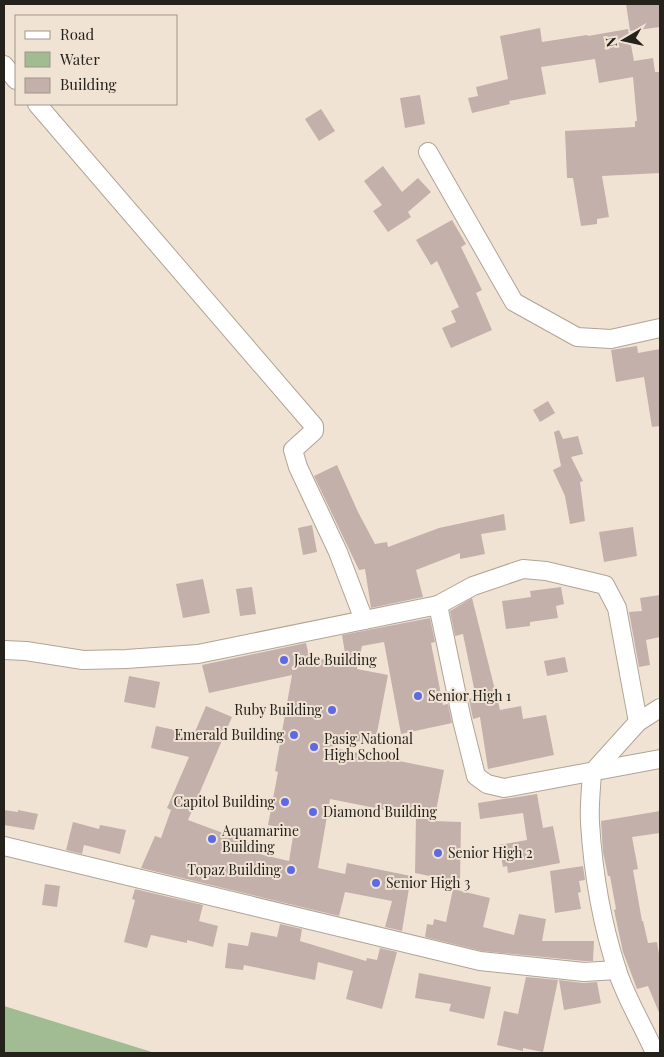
<svg xmlns="http://www.w3.org/2000/svg" width="664" height="1057" viewBox="0 0 664 1057" font-family="'Playfair Display',serif">
	<rect width="100%" height="100%" fill="#f0e3d4"/>
	<polygon fill="#a1bb92" points="4,1006 155,1053 4,1053"/>
	<g fill="#c4b0aa">
		<polygon points="626,4 660,4 660,27 630,31"/>
		<polygon points="540,28 542,42 587,35 588,36 628,29 634,61 653,58 655,72 660,72 660,173 602,176 609,217 597,219 597,224 581,226 573,178 567,178 565,131 635,127 635,121 637,121 633,77 599,83 595,59 541,67 546,94 509,101 510,104 472,113 468,98 478,96 476,87 508,79 500,36"/>
		<polygon points="420,95 425,124 405,128 400,98"/>
		<polygon points="321,109 335,131 319,141 305,119"/>
		<polygon points="383,166 402,192 418,178 431,192 408,212 411,217 388,232 373,211 382,205 364,181"/>
		<polygon points="452,220 466,244 461,247 482,290 476,293 492,330 451,348 442,328 456,322 451,311 459,307 437,261 431,265 416,240"/>
		<polygon points="637,346 638,353 660,349 660,426 652,427 644,377 616,382 611,350"/>
		<polygon points="548,401 555,413 540,422 533,410"/>
		<polygon points="559,430 563,439 578,436 583,454 571,457 583,481 580,482 585,521 570,524 565,496 553,470 561,466 554,432"/>
		<polygon points="337,465 358,512 375,544 387,542 388,547 439,528 504,514 506,530 481,534 485,554 460,559 460,553 416,570 423,597 371,608 365,569 359,570 314,476"/>
		<polygon points="312,525 317,552 303,555 298,528"/>
		<polygon points="633,527 637,556 604,562 599,532"/>
		<polygon points="203,579 210,613 183,618 176,584"/>
		<polygon points="252,587 256,614 240,616 236,589"/>
		<polygon points="561,587 564,604 556,606 558,618 530,622 530,626 506,629 502,601 531,597 530,591"/>
		<polygon points="660,595 660,637 646,640 650,665 639,667 629,612 642,611 640,598"/>
		<polygon points="472,598 500,710 521,706 523,719 546,715 554,755 488,769 480,717 473,719 469,699 476,698 463,634 455,636 450,611"/>
		<polygon points="430,618 435,642 431,643 443,705 448,704 452,723 401,734 384,642 362,646 357,669 388,675 376,738 329,747 444,770 434,821 461,822 460,882 446,884 433,884 434,877 415,873 416,816 330,799 318,868 345,874 347,863 411,876 402,931 385,927 392,901 345,892 339,916 141,868 155,836 161,838 171,810 167,808 189,757 151,748 156,726 194,734 206,706 232,717 188,820 261,847 259,854 289,861 294,830 268,825 278,772 275,771 292,675 209,693 202,665 306,643 309,656 347,665 342,635"/>
		<polygon points="565,657 568,672 547,676 544,661"/>
		<polygon points="129,676 160,682 155,708 124,702"/>
		<polygon points="537,794 543,828 553,826 560,863 508,873 507,866 503,867 499,845 527,840 523,813 480,819 478,803"/>
		<polygon points="4,810 18,812 18,810 38,814 34,830 4,825"/>
		<polygon points="660,811 660,833 632,837 638,869 633,870 642,921 643,921 648,943 657,942 660,960 660,1015 648,986 637,989 623,952 614,910 616,909 610,876 608,876 603,852 601,821"/>
		<polygon points="73,822 99,829 100,825 126,830 120,854 84,845 82,854 66,850"/>
		<polygon points="583,866 585,880 579,881 581,892 578,893 581,909 555,913 550,871"/>
		<polygon points="45,884 60,886 57,907 42,905"/>
		<polygon points="135,889 203,905 199,921 218,926 213,947 187,940 187,943 151,935 147,948 124,942 135,900 132,899"/>
		<polygon points="453,889 490,898 483,927 514,935 519,914 546,919 542,941 594,941 593,961 584,961 482,951 425,937 427,924 433,925 434,919 446,922"/>
		<polygon points="280,924 302,929 300,941 366,961 367,958 377,960 380,948 397,952 382,1009 346,999 353,971 318,962 315,980 244,965 243,970 225,968 228,943 248,946 251,932 277,937"/>
		<polygon points="419,973 491,987 484,1019 449,1011 451,1004 415,998"/>
		<polygon points="526,977 558,980 543,1052 523,1048 523,1051 497,1045 504,1011 518,1014"/>
		<polygon points="559,980 583,983 597,982 601,1003 564,1010"/>
	</g>
	<g fill="none" stroke-linecap="round" stroke-linejoin="round">
		<defs>
			<g id="minor">
				<polyline points="4,65 16,80"/>
				<polyline points="37,104 314,426 314,431 293,450 298,467 338,552 364,620"/>
				<polyline points="428,152 514,302 577,337 611,339 660,328"/>
				<polyline points="438,605 473,586 523,569 546,571 605,585 617,608 638,722"/>
				<polyline points="4,650 26,651 83,660 126,659 198,654 438,605 462,720 476,776 487,784 504,788 660,759"/>
				<polyline points="4,846 480,961 584,972 617,970"/>
				<path d="M655,1053C643,1025 626,999 617,970C602,924 593,871 590,823C589,806 591,789 592,773L638,722L660,708"/>
			</g>
		</defs>
		<use href="#minor" stroke="#b0a496" stroke-width="20"/>
		<use href="#minor" stroke="#fff" stroke-width="18"/>
	</g>
	<g fill="#5e6ae2" stroke="#f0e3d4" stroke-width="2">
		<circle cx="284" cy="660" r="5"/>
		<circle cx="418" cy="696" r="5"/>
		<circle cx="332" cy="710" r="5"/>
		<circle cx="294" cy="735" r="5"/>
		<circle cx="314" cy="747" r="5"/>
		<circle cx="285" cy="802" r="5"/>
		<circle cx="313" cy="812" r="5"/>
		<circle cx="212" cy="839" r="5"/>
		<circle cx="438" cy="853" r="5"/>
		<circle cx="291" cy="870" r="5"/>
		<circle cx="376" cy="883" r="5"/>
	</g>
	<g text-anchor="middle" stroke-width="4" stroke-linejoin="round" paint-order="stroke">
		<g font-size="14" fill="#25211b" stroke="#f0e3d4" text-anchor="start">
			<text x="294" y="665">Jade Building</text>
			<text x="428" y="701">Senior High 1</text>
			<text x="322" y="715" text-anchor="end">Ruby Building</text>
			<text x="284" y="740" text-anchor="end">Emerald Building</text>
			<text x="324" y="744">Pasig National<tspan x="324" dy="16">High School</tspan></text>
			<text x="275" y="807" text-anchor="end">Capitol Building</text>
			<text x="323" y="817">Diamond Building</text>
			<text x="222" y="836">Aquamarine<tspan x="222" dy="16">Building</tspan></text>
			<text x="448" y="858">Senior High 2</text>
			<text x="281" y="875" text-anchor="end">Topaz Building</text>
			<text x="386" y="888">Senior High 3</text>
		</g>
	</g>
	<rect width="664" height="1057" fill="none" stroke="#25211b" stroke-width="10"/>
	<rect x="15" y="15" width="162" height="90" fill="#f0e3d4" stroke="#9f958a"/>
	<rect x="25" y="31" width="25" height="8" fill="#ffffff" stroke="#9f958a"/>
	<text x="60" y="40" font-size="15" fill="#25211b">Road</text>
	<rect x="25" y="52" width="25" height="15" fill="#a1bb92" stroke="#9f958a"/>
	<text x="60" y="65" font-size="15" fill="#25211b">Water</text>
	<rect x="25" y="78" width="25" height="15" fill="#c4b0aa" stroke="#9f958a"/>
	<text x="60" y="90" font-size="15" fill="#25211b">Building</text>
	<g transform="translate(624 40) rotate(261)" stroke="#f0e3d4" stroke-width="4" paint-order="stroke">
	<path d="M0-4L9 19L0 12L-9 19Z" fill="#25211b"/>
	<text y="-8" font-size="14" font-weight="bold" text-anchor="middle" fill="#25211b">N</text>
	</g>
</svg>
